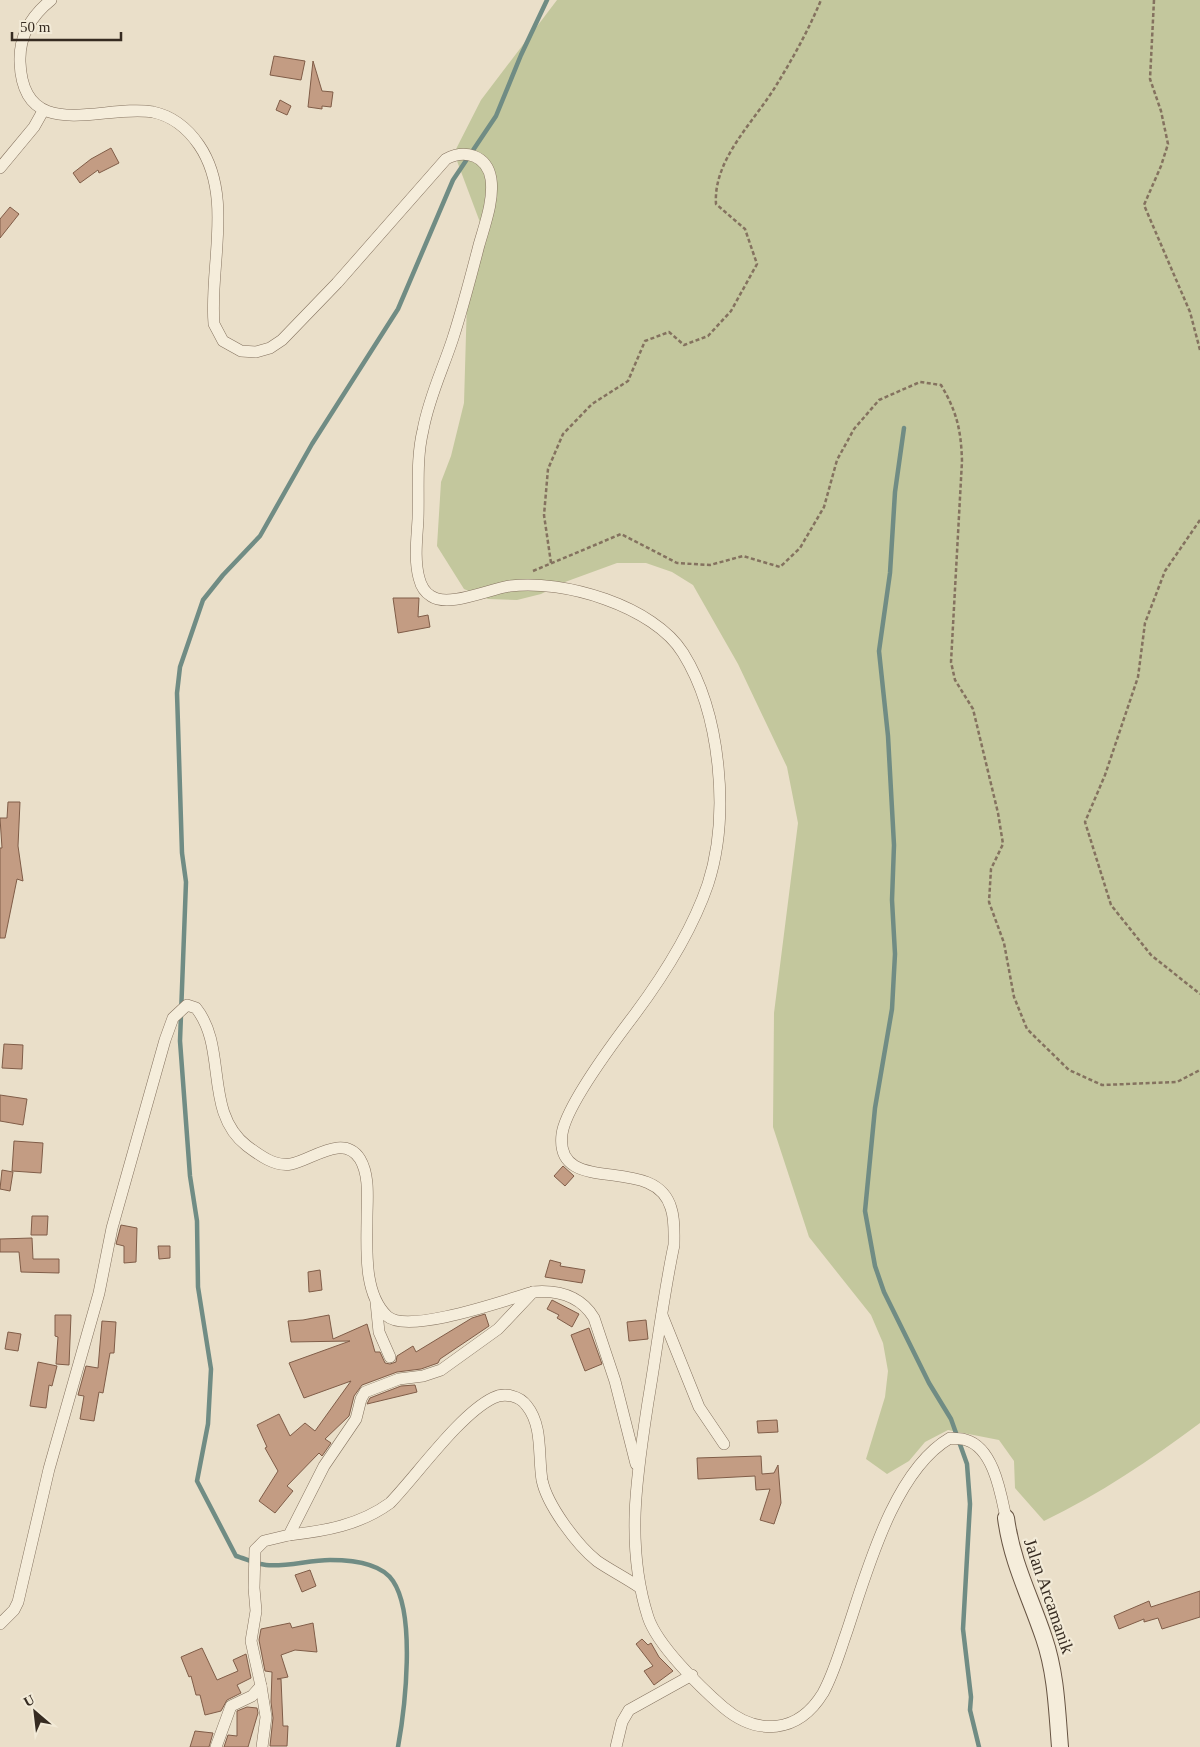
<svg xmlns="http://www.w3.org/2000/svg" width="1200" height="1747" viewBox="0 0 1200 1747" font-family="Georgia,serif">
	<rect width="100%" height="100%" fill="#eadfc9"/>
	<path fill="#c3c79d" d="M557,0H1200V1423C1150,1460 1100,1494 1044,1521L1015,1488L1014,1461L999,1440L948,1430L925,1442L909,1461L887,1474L866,1459L885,1397L888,1371L883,1343L871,1315L809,1237L773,1127L774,1013L798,823L787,767L738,664L693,585L672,572L646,563H617L565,582L541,594L517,600L488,599L464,589L437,546L441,482L451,456L464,403L467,300L481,225L454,153L481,100Z"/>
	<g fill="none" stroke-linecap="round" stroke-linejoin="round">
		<g stroke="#708c84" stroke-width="4.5">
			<polyline points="904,428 895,492 890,573 879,651 888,736 894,845 892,900 895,954 892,1009 875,1108 865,1211 875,1266 884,1292 929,1383 951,1419 967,1464 970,1504 963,1629 971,1697 970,1710 979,1747"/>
			<path d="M398,1747C405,1708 416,1615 393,1581C381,1563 351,1560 330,1560C309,1560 287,1567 266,1565C256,1564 246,1559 236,1556L197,1481L208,1424L211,1369L198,1287L197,1221L190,1176L180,1041L186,882L182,853L177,693L180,667L203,600L223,575L260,536L312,444L398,309L453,180L496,116L521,55L547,0"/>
		</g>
	</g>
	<g fill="#c39c83" stroke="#805d48">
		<polygon points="274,56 305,61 301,80 270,75"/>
		<polygon points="313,61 322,91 333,92 331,107 322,106 322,109 308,107"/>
		<polygon points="280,100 291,106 287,115 276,110"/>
		<polygon points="111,148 119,163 99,173 98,170 80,183 73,173 91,159"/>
		<polygon points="10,207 19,214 0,238 0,219"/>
		<polygon points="393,598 419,598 418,617 428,615 430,627 398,633"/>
		<polygon points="8,802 20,802 18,846 23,881 17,879 5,938 0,938 0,848 2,848 0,818 7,818"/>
		<polygon points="4,1044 23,1045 22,1069 2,1068"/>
		<polygon points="0,1095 27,1099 23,1125 0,1121"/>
		<polygon points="14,1141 43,1143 41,1173 12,1171"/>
		<polygon points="563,1166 574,1176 565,1186 554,1176"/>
		<polygon points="2,1170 13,1172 10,1191 0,1189"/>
		<polygon points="32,1216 48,1216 47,1235 31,1235"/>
		<polygon points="121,1225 137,1228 136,1262 124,1263 124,1246 116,1244"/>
		<polygon points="32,1238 33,1259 59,1259 59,1273 21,1272 19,1252 0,1252 0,1239"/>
		<polygon points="158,1246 170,1246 170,1258 159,1259"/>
		<polygon points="550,1260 561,1263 560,1266 585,1270 582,1283 545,1277"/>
		<polygon points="320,1270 322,1290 309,1292 308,1272"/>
		<polygon points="552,1300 579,1314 572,1327 557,1318 559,1315 547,1309"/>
		<polygon points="485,1314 489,1326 440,1359 438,1363 421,1369 397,1372 362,1385 354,1396 349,1416 325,1439 331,1443 322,1456 319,1453 287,1486 293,1491 275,1513 259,1501 278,1471 265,1448 267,1447 257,1425 279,1414 290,1436 305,1423 315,1431 351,1381 304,1398 289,1363 350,1341 291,1342 288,1321 303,1320 329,1315 333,1339 367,1324 375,1352 380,1352 385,1363 390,1364 396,1362 397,1356 413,1346 416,1352 472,1318"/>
		<polygon points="55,1315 71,1315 69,1365 56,1364 58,1337 55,1336"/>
		<polygon points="646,1320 648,1339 629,1341 627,1322"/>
		<polygon points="102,1321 116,1322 114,1353 110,1353 103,1393 99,1392 94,1421 80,1419 84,1396 78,1395 86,1366 98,1368"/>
		<polygon points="589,1328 602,1364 585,1371 571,1335"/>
		<polygon points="8,1332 21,1334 18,1351 5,1349"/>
		<polygon points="38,1362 57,1366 52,1386 49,1385 46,1408 30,1406"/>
		<polygon points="415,1385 417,1392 367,1404 370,1398 401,1386"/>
		<polygon points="777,1420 778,1432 758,1433 757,1421"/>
		<polygon points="761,1456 762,1474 774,1473 778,1465 781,1503 774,1524 760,1520 770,1489 756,1490 755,1476 698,1479 697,1458"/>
		<polygon points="310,1570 316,1586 302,1592 295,1575"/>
		<polygon points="1200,1591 1200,1617 1162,1629 1158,1618 1144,1622 1144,1619 1119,1629 1114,1616 1149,1601 1151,1607"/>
		<polygon points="290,1623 292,1628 313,1623 317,1652 295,1650 281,1655 288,1677 277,1679 281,1679 283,1726 288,1726 287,1746 270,1746 273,1718 271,1702 272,1672 265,1671 259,1640 261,1629"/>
		<polygon points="642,1639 648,1645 651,1643 659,1657 673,1671 654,1685 644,1671 653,1666 636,1644"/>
		<polygon points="202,1648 217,1680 238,1671 233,1660 246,1654 251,1678 237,1685 241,1693 227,1700 221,1711 205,1715 200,1695 196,1695 191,1676 189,1677 181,1657"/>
		<polygon points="247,1707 257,1708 258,1713 248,1747 224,1747 228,1735 237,1736 237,1711"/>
		<polygon points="195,1731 213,1733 209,1747 190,1747"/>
	</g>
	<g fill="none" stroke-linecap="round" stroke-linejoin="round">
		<defs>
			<g id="street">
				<path d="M51,0C31,16 19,36 20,62C23,146 104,103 153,112C172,116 188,129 199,145C234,196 209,267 214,324L223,341L241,351L256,352L270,348L282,340L337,283L446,159C465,149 487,155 491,179C494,200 485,224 479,245C471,276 463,307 453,338C443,369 429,397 423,430C416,459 419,489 418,519C417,538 414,559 419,578C421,586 424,592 431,596C448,608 489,589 510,586C563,579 654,606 683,653C721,714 730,816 708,884C692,931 664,975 635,1014C616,1039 566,1105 562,1134C554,1199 655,1152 671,1208C675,1220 674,1233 674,1245C663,1297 657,1349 648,1402C637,1474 625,1545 648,1617C657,1645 700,1687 723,1707C757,1736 798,1734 823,1693C833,1675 839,1654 846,1634C866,1575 893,1471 950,1438C955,1439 961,1438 966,1440C994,1448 1001,1495 1006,1518"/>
				<polyline points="0,168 34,127 43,111"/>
				<polyline points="376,1302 379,1332 390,1357"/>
				<polyline points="662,1315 699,1407 724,1444"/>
				<path d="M289,1535C325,1531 360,1525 390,1503C417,1475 460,1414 493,1398C505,1392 520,1396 527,1406C543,1426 538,1456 542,1480C547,1505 577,1545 597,1561C610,1570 626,1578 639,1587"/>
				<path d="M0,1624L14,1610L18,1602L49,1469L99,1293L112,1228L165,1040L173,1018L187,1005L196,1008C228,1048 203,1112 247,1146C259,1155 275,1167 291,1164C312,1160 343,1133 360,1159C370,1176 367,1199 367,1218C367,1248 363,1293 387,1316C407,1335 506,1300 533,1292C557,1290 580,1295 594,1318L615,1381L636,1464"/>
				<polyline points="261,1686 266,1717 262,1747"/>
				<polyline points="216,1747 231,1706 252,1696 261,1686 251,1641 256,1611 254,1588 255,1550 264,1541 289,1535 324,1466 356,1419 361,1399 365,1392 399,1379 423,1376 441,1370 498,1329 533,1292"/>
				<polyline points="616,1747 622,1722 629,1710 692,1675"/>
			</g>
			<path id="secondary" d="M1006,1518C1012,1563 1030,1596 1044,1638C1056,1673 1057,1710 1060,1747"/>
		</defs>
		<use href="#street" stroke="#84725f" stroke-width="12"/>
		<use href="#secondary" stroke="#665342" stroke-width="18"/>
		<g stroke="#84725f" stroke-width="2.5" stroke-dasharray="4 2.5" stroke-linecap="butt">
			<polyline points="1154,0 1150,79 1161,111 1168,144 1161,166 1144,205 1190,312 1200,350"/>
			<polyline points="1200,520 1165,571 1145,623 1138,677 1105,775 1085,822 1111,905 1151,955 1200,994"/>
			<path d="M551,563L544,515L548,469L563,434L592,404L628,381L645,341L669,332L684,345L708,336L731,311L757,264L745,229L716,204C713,159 755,121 777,84C793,58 809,29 821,0"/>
			<path d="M533,571L621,534L677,563L710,565L743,556L780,567L800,548L824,507L837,460L854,429L879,400L920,382L941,385C957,412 961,430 962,461L951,662L955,680L973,709L998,813L1003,844L991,869L989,902L1004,943L1014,997L1027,1029L1069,1070L1102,1085L1177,1082L1200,1070"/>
		</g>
		<use href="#street" stroke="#f5eddb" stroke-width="11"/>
		<use href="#secondary" stroke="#f5eddb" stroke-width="16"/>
	</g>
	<g text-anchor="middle" stroke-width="4.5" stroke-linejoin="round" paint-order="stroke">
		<g font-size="18" fill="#362b21" stroke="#f2ead7">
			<text transform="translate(1049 1596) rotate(71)" y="6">Jalan Arcamanik</text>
		</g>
	</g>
	<g transform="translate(35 1712) rotate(332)" stroke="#f2ead7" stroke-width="4" paint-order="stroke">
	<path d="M0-4L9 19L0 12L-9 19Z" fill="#362b21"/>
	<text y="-8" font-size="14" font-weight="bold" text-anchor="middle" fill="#362b21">U</text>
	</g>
	<path d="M12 32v8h109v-8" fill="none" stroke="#362b21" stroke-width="2.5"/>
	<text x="20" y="32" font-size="15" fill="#362b21" stroke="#f2ead7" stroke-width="4" paint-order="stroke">50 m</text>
</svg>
